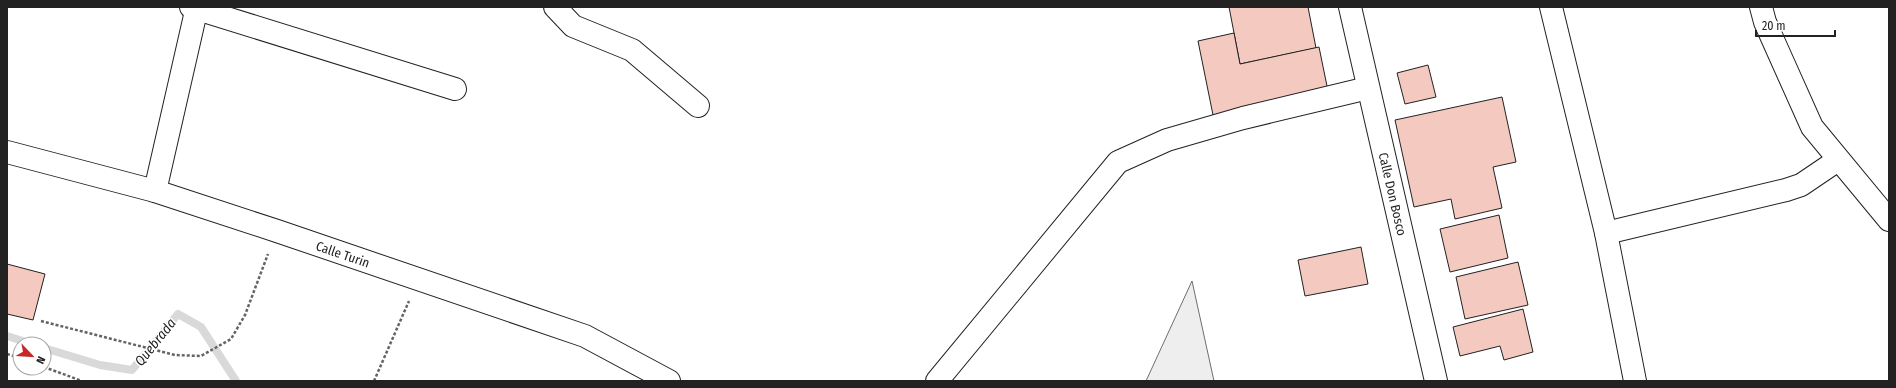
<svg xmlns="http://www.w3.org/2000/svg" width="1896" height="388" viewBox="0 0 1896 388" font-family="'Fira Sans Condensed',sans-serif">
	<rect width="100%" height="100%" fill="#fff"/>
	<polygon fill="#eee" stroke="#6f6f6f" points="1192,281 1214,381 1146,381"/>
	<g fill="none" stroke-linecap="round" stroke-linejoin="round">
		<g stroke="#d9d9d9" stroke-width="8">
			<polyline points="7,336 32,344"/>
			<polyline points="44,348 100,365 132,370 178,314 201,327 236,381"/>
		</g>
	</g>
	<g fill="#f3c9c0" stroke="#222">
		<polygon points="1229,7 1308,7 1316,48 1240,64"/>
		<polygon points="1234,33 1240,64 1319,47 1328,91 1213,115 1198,41"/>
		<polygon points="1428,65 1436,97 1405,104 1397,73"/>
		<polygon points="1502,97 1516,162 1493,167 1502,208 1455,219 1451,199 1414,207 1395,120"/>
		<polygon points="1499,215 1508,258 1450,272 1440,229"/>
		<polygon points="1361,247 1368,284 1305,296 1298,260"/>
		<polygon points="1518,262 1528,305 1465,319 1456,277"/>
		<polygon points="7,264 45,274 33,320 7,314"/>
		<polygon points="1523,309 1533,352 1504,360 1500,346 1460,356 1453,327"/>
	</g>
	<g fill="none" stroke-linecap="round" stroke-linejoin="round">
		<defs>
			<g id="minor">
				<polyline points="191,7 455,89"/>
				<polyline points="555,7 573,26 632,50 698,106"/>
				<polyline points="1350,7 1436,381"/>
				<polyline points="1551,7 1606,233 1635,381"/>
				<polyline points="1761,7 1765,22 1812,127 1889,220"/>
				<polyline points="7,152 155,191 277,231 585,336 669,381"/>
				<polyline points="155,191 197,7"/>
				<polyline points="1606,233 1786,190 1801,185 1838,160"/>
				<polyline points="937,381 1118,162 1167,140 1243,118 1368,88"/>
			</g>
		</defs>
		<use href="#minor" stroke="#222" stroke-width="24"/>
		<g stroke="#646464" stroke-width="2.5" stroke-dasharray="3 2" stroke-linecap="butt">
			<polyline points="41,321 175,355 201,356 231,339 245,315 268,254"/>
			<polyline points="7,354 20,358"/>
			<polyline points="44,367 82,381"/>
			<polyline points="374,381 409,301"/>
		</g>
		<use href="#minor" stroke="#fff" stroke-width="22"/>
	</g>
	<g text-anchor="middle" stroke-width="3" stroke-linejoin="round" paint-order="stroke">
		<g font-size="13" fill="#222" stroke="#fff">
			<text transform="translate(1393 194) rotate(77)" y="5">Calle Don Bosco</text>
			<text transform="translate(343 254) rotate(19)" y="5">Calle Turin</text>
		</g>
		<g font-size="14" font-style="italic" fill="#222" stroke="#fff">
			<text transform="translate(155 342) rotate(-51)" y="5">Quebrada</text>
		</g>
	</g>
	<rect width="1896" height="388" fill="none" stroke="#222222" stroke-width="16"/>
	<g transform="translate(32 356) rotate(115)"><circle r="19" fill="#ffffff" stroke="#a7a7a7"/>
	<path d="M0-3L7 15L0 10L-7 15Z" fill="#c62828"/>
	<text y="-6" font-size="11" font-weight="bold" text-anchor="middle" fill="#222222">N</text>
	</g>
	<path d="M1756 30v6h79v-6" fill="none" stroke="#222222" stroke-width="2"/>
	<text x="1762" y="30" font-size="12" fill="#222222" stroke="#ffffff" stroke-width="3" paint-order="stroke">20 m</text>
</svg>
